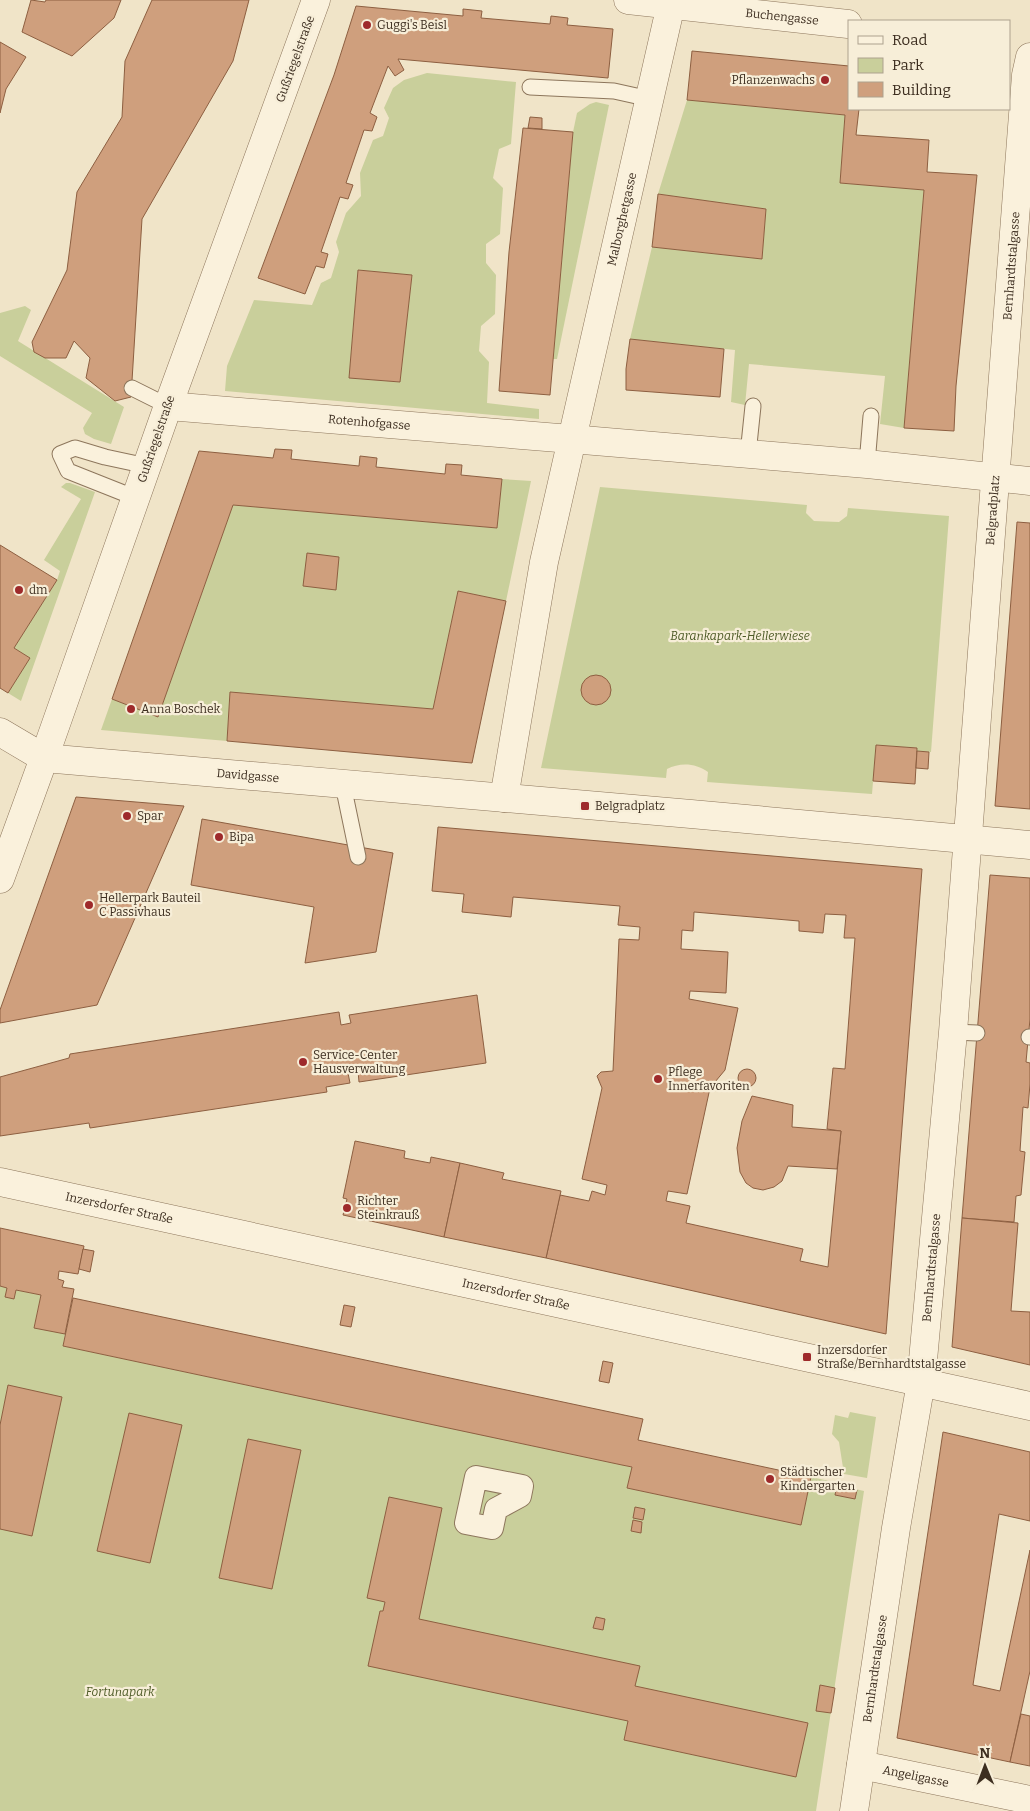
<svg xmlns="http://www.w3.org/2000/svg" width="1030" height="1811" viewBox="0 0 1030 1811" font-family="Bitter,serif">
	<rect width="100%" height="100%" fill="#f0e4c8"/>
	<g fill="#c9cf9b" fill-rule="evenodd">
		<path d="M427,73L516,82L511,144L499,149L493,178L503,188L500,234L486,244V263L496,275L495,314L481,326L479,351L489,362L487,403L539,409V419L225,391L227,366L254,300L312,305L321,283L331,278L339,252L336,242L346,213L361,196L360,173L373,140L383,136L389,118L384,108L393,88L404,80ZM358,270L412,275L400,382L349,378Z"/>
		<polygon points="687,100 845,115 840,183 924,190 904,428 880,424 885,376 749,364 745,405 731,402 735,350 630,339 652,247 762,259 766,209 658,194"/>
		<polygon points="596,102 609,105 557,359 553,359 573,132 577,113 590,104"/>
		<polygon points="25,306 31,310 18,341 124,407 111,444 94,439 85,434 83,428 92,413 0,356 0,313"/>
		<polygon points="502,479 531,481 506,601 458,591 433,709 230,692 227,741 101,730 112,699 158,717 233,505 497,528"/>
		<polygon points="66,483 70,483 95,492 21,701 8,693 30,658 14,648 57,580 60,571 44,560 81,499 61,487"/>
		<path d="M600,487L807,505L806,513L814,521L839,522L847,516L848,508L949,516L931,752L917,751V748L876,745L872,794L707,782L708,772C696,763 680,762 667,769L666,778L541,768Z"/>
		<polygon points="0,1286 7,1288 6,1297 14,1299 16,1290 41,1295 34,1327 65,1334 63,1346 632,1467 627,1488 801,1525 811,1477 838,1483 838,1485 864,1491 816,1811 0,1811"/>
		<polygon points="850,1412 876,1417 867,1478 844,1474 839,1442 832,1434 835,1415 848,1418"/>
	</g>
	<g fill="#cf9f7d" stroke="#8d5f41" fill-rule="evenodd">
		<polygon points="31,0 45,2 46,0 121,0 114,18 72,56 22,32"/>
		<polygon points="152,0 249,0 233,61 142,219 131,397 115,401 86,378 90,358 74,341 66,358 45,358 34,352 32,342 67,270 77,192 122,117 125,61"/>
		<polygon points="356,6 463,16 463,9 482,11 481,18 550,24 551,16 568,18 567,25 613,29 608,78 398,59 404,70 395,76 388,66 370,113 377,117 372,131 364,130 346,183 353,185 348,199 340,197 321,252 328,254 324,268 316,266 305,294 258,278 334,75"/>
		<polygon points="0,42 26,57 6,89 0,113"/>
		<polygon points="692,51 849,66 849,109 859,109 856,135 929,140 927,172 977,175 956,386 954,431 904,428 924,190 840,183 845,115 687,100"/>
		<polygon points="530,117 542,118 542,129 528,128"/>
		<polygon points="523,128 573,132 550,395 499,391 509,252"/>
		<polygon points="658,194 766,209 762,259 652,247"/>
		<polygon points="358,270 412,275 400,382 349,378"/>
		<polygon points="630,339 724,349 720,397 626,390 626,369"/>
		<polygon points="275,449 292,450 291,459 359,466 360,456 377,458 376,467 445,474 446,464 462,465 461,475 502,479 497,528 233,505 158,717 112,699 199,451 273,458"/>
		<polygon points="1017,522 1030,523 1030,809 995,806"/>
		<polygon points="0,545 57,580 14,648 30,658 8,693 0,688"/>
		<polygon points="307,553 339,557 336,590 303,586"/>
		<polygon points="458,591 506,601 472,763 227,741 230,692 433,709"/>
		<circle cx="596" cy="690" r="15"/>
		<polygon points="876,745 917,748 915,784 873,781"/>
		<polygon points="917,751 929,752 928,769 916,768"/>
		<polygon points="76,797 184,806 97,1005 0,1023 0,1010"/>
		<polygon points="202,819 393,853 376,952 305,963 314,907 191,885"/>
		<path d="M438,827L922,869L886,1334L546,1258L560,1195L589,1201L592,1191L605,1195L607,1185L582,1179L602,1088L597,1076L601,1072L613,1071L619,939L639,940L640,927L618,925L620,906L513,897L511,917L462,912L464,894L432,891ZM694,912L799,921V931L823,933L825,914L846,915L844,938H855L845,1069L833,1068L827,1129L841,1131L828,1267L800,1261L803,1249L686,1223L690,1206L666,1201L668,1191L687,1194L710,1088L725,1070L738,1008L689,999L690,991L726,993L728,952L681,949L682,930L693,931Z"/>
		<polygon points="990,875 1030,878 1030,1019 1026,1062 1030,1063 1030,1084 1028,1108 1023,1107 1020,1151 1025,1152 1021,1195 1016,1196 1014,1222 962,1218"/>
		<polygon points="477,995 486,1063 359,1082 358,1071 348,1073 350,1083 326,1087 327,1092 90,1128 89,1123 0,1136 0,1077 69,1058 70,1054 339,1012 341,1025 351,1023 349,1015"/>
		<circle cx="747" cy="1078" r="9"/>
		<polygon points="752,1096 793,1105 792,1127 841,1131 837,1169 788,1166 782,1181 774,1187 763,1190 753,1188 746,1183 740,1172 737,1148 742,1121"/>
		<polygon points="355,1141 405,1151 404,1158 430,1163 431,1157 460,1163 444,1237 343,1215 347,1199 343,1198"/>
		<polygon points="460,1163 504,1173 502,1179 561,1191 546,1258 444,1237"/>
		<polygon points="962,1218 1018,1223 1011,1311 1030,1312 1030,1365 952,1347"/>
		<polygon points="0,1228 84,1246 78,1274 59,1271 58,1279 64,1281 62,1287 74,1289 65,1334 34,1328 41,1295 16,1290 14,1299 5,1297 7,1288 0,1286"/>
		<polygon points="83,1249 94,1251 90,1272 79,1269"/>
		<polygon points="73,1298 643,1419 638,1440 811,1477 801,1525 627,1488 632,1467 622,1465 63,1346"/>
		<polygon points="344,1305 355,1307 351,1327 340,1325"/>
		<polygon points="603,1361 613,1363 609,1383 599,1381"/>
		<polygon points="8,1385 62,1397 32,1536 0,1529 0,1425"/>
		<polygon points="129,1413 182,1425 150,1563 97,1551"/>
		<polygon points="943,1432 1030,1452 1030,1521 999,1514 973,1685 1000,1691 1030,1550 1030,1671 1010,1762 897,1738"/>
		<polygon points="248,1439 301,1450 272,1589 219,1578"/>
		<polygon points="837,1485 857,1490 855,1499 835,1495"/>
		<polygon points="389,1497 442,1508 419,1619 640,1666 635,1686 808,1723 796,1777 624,1740 628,1721 368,1666 380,1611 383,1611 385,1602 367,1598"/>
		<polygon points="635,1507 645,1509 643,1520 633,1518"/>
		<polygon points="633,1520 642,1522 641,1533 631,1531"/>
		<polygon points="596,1617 605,1619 603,1630 593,1628"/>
		<polygon points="820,1685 835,1688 831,1713 816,1711"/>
		<polygon points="1021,1714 1030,1716 1030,1766 1010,1762"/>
	</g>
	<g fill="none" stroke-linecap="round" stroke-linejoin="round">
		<defs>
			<g id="service">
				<polyline points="530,87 614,91 650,99"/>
				<polyline points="132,388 168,406"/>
				<polyline points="748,454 753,406"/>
				<polyline points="867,464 871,416"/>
				<polyline points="136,498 68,471 60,454 75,448 105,457 147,466"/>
				<polyline points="343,785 358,857"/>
				<polyline points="953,1032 977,1033"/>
				<polyline points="1029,1037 1030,1037"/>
			</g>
			<polygon id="pedestrian" points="476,1477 522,1486 520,1496 496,1509 492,1528 466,1523"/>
			<g id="minor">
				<path id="s1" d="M316,0L168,406L44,758L691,814L1030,845"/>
				<path id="s2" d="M628,0L848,24"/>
				<path id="s3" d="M168,406L571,439L867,464L1030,481"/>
				<path id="s4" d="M504,798L544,562L672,0"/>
				<path id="s5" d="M0,1182L1030,1406"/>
				<path id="s6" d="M861,1765L1030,1800"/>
				<path id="s7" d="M854,1811L896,1528L921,1382L953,1032L1026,75L1030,57"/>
			</g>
			<polyline id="tertiary" points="0,732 44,758 0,879"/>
		</defs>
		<use href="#service" stroke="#8d765c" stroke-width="17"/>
		<use href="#pedestrian" stroke="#8d765c" stroke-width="24"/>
		<use href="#minor" stroke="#8d765c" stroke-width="29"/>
		<use href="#tertiary" stroke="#8d765c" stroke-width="29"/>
		<use href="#service" stroke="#faf1dc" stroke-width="15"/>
		<use href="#pedestrian" stroke="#faf1dc" stroke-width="22"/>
		<use href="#minor" stroke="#faf1dc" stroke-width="28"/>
		<use href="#tertiary" stroke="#faf1dc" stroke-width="28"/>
	</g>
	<g fill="#9e2a2b" stroke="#f7eed8" stroke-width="2">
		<circle cx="367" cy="25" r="5"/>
		<circle cx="825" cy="80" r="5"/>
		<circle cx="19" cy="590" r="5"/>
		<circle cx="131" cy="709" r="5"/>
		<rect x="580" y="801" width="10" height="10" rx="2.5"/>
		<circle cx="127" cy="816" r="5"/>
		<circle cx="219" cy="837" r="5"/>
		<circle cx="89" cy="905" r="5"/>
		<circle cx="303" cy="1062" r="5"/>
		<circle cx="658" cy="1079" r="5"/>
		<circle cx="347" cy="1208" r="5"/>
		<rect x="802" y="1352" width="10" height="10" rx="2.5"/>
		<circle cx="770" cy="1479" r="5"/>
	</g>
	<g text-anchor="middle" stroke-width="4.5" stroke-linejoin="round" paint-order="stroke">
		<g font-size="12" fill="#3d2e20" stroke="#f7eed8">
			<text dy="4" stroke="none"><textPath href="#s2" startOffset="155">Buchengasse</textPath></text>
			<text transform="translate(295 59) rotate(-70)" y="4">Gußriegelstraße</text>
			<text dy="4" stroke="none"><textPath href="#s4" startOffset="591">Malborghetgasse</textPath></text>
			<text dy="4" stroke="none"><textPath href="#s7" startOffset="1554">Bernhardtstalgasse</textPath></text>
			<text dy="4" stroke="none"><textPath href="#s3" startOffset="202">Rotenhofgasse</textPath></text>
			<text transform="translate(156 439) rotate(-71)" y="4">Gußriegelstraße</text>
			<text dy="4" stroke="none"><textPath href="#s7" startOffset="1309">Belgradplatz</textPath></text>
			<text dy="4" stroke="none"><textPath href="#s1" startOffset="1010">Davidgasse</textPath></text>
			<text dy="4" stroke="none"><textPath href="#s5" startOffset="122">Inzersdorfer Straße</textPath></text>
			<text dy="4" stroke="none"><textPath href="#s7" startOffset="549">Bernhardtstalgasse</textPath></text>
			<text dy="4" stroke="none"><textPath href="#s5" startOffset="528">Inzersdorfer Straße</textPath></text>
			<text dy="4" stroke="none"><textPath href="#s7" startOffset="144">Bernhardtstalgasse</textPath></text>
			<text dy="4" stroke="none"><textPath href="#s6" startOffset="56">Angeligasse</textPath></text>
		</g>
		<g font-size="12" fill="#3d2e20" stroke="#f7eed8" text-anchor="start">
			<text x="377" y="29">Guggi's Beisl</text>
			<text x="815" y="84" text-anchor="end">Pflanzenwachs</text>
			<text x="29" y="594">dm</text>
			<text x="141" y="713">Anna Boschek</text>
			<text x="595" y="810">Belgradplatz</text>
			<text x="137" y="820">Spar</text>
			<text x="229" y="841">Bipa</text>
			<text x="99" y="902">Hellerpark Bauteil<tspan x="99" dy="14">C Passivhaus</tspan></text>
			<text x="313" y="1059">Service-Center<tspan x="313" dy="14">Hausverwaltung</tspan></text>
			<text x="668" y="1076">Pflege<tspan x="668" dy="14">Innerfavoriten</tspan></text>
			<text x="357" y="1205">Richter<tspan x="357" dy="14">Steinkrauß</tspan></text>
			<text x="817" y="1354">Inzersdorfer<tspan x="817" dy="14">Straße/Bernhardtstalgasse</tspan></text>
			<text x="780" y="1476">Städtischer<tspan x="780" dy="14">Kindergarten</tspan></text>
		</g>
		<g font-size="12" font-style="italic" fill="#4d5a26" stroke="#f7eed8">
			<text x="740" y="640">Barankapark-Hellerwiese</text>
			<text x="120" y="1696">Fortunapark</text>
		</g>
	</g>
	<rect x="848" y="20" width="162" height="90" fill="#f7eed8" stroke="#ada18e"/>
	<rect x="858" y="36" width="25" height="8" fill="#faf1dc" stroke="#ada18e"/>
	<text x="892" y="45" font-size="15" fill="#3d2e20">Road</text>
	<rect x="858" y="58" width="25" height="15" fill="#c9cf9b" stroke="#ada18e"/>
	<text x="892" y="70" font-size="15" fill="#3d2e20">Park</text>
	<rect x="858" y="82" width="25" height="15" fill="#cf9f7d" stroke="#ada18e"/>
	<text x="892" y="95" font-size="15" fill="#3d2e20">Building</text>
	<g transform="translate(985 1766) rotate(359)" stroke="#f7eed8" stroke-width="4" paint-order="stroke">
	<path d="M0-4L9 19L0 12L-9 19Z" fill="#3d2e20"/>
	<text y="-8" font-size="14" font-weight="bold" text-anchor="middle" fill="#3d2e20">N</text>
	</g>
</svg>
